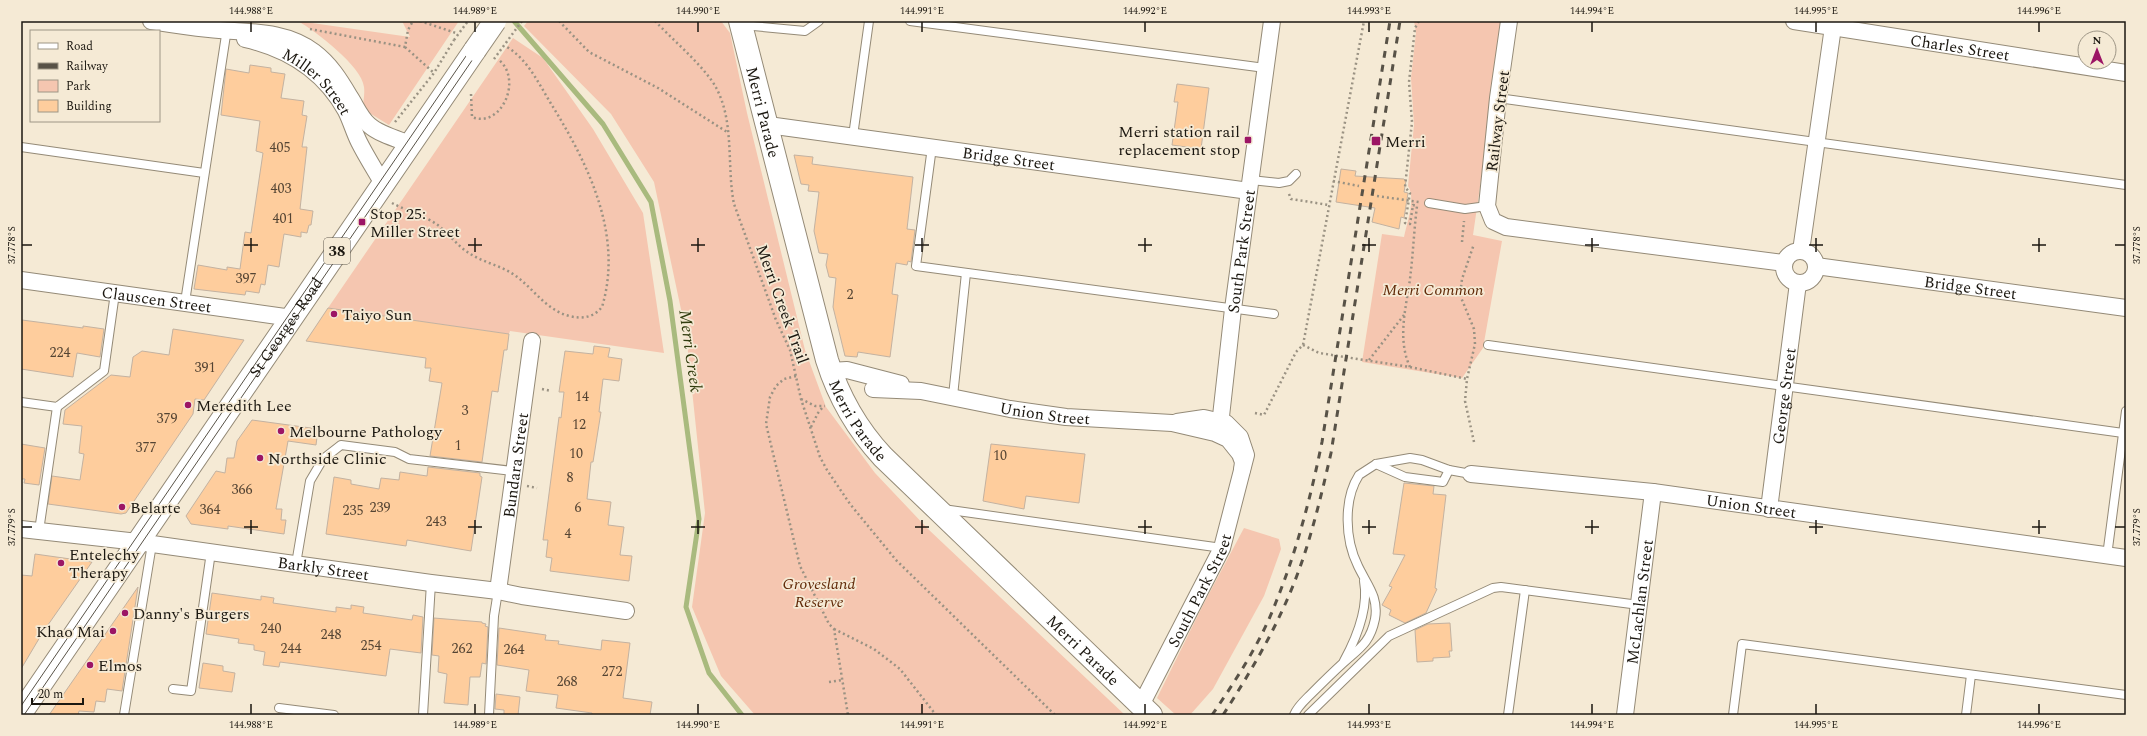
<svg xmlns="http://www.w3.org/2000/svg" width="2147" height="736" viewBox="0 0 2147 736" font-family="Spectral,serif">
	<rect width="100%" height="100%" fill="#f5ead5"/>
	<g fill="#f5c6b0">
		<path d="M298,21L410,37L402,21H459L389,125L363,109C363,102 365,94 364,87C362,66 315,31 298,21Z"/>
		<polygon points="528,21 721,21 730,33 747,113 805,350 826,407 875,473 928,529 1125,715 755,715 721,676 692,607 705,513 686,333 654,182 611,114 524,26"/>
		<path d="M1414,21H1504L1473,235L1502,241L1483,348L1462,378L1362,362L1382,234L1404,237C1407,223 1416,198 1408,186L1414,125L1411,78L1416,33Z"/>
		<polygon points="513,38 543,58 593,129 643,213 664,353 510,331 509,334 328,308"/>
		<polygon points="1244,528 1279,539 1281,549 1264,596 1213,689 1190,715 1176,715 1157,698 1203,605"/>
	</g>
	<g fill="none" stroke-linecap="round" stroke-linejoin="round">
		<polyline stroke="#a9ba7e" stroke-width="5" points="514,21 603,124 651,202 670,301 699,519 686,607 709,673 742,715"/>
	</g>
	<g fill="#fecd9d" stroke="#c3b2a1">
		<polygon points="250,65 271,68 271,72 285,74 281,98 304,101 302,115 307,116 302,147 307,147 300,209 313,211 311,225 309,225 307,233 301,232 301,237 284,234 279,267 268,265 265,285 261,284 259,293 246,291 245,295 194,289 198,265 227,270 227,267 240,269 245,232 251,233 263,153 256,151 260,121 221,115 226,69 249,73"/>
		<polygon points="1177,84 1209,88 1201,149 1172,145 1178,102 1174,102"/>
		<polygon points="794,155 813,157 812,164 913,177 907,229 915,230 911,262 908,261 907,265 896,263 892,294 898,295 890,357 858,352 857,357 845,356 833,307 836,278 829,277 826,265 828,254 819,253 814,231 819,192 808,191 809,185 801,184"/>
		<polygon points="1341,169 1356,171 1355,176 1404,179 1406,181 1404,192 1408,193 1404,218 1401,217 1399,229 1372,222 1375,208 1336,202"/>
		<polygon points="328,308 509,334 507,350 504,350 498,392 492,391 482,462 430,456 442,383 429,381 431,368 425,368 426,358 306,341"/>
		<polygon points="22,320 83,328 83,326 104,329 100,357 77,353 73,377 21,369"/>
		<polygon points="173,329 244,340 204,400 195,399 193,414 126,513 121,514 48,504 52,476 80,480 84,454 79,453 82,426 63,424 65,410 111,375 130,377 133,357 142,351 169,355"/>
		<polygon points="594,346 610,348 608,357 622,359 619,381 603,379 599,412 601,412 593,462 591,462 587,499 611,502 608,525 624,527 620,555 632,556 629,581 550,571 552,558 546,557 548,540 543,540 559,417 561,418 564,392 559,392 565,351 593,354"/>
		<polygon points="252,420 318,429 316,445 288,441 276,509 282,509 281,520 286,520 284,534 228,526 228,529 191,524 186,516 216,471 225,473 227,458 234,458 237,441"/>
		<polygon points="21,444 45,448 39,485 24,483 25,479 21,479"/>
		<polygon points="991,444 1085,454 1079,503 1026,496 1024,509 983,501"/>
		<polygon points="428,467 480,473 480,476 482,477 471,551 407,540 406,546 326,534 334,477 351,480 351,484 379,489 381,478 399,480 400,472 427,476"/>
		<polygon points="1404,483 1434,486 1433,494 1446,495 1435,588 1437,589 1426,613 1405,623 1389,615 1391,610 1382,605 1392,587 1389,586 1405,555 1393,554"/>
		<polygon points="35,554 92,562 43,632 21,669 21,575 32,576"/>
		<polygon points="138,587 122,691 107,689 105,702 96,701 94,712 79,711 78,715 49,715"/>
		<polygon points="212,593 261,600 261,596 274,598 273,603 336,612 336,607 351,609 351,605 364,607 363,613 412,620 413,615 423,617 421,653 390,649 386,676 280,662 279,667 263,665 265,652 254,650 254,645 238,643 239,639 206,634"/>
		<polygon points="434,618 482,622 482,623 486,624 485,626 488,627 486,664 482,663 480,677 470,677 468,705 444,703 447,674 438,672 439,656 432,655"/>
		<polygon points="1450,623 1452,651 1449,651 1450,657 1433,658 1433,661 1417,662 1415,630 1428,624"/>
		<polygon points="499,628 546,635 545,640 559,641 558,644 601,650 602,640 630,643 623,698 652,702 650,715 592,715 592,713 556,708 558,695 526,691 529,670 497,665"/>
		<polygon points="203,663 223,666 223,671 235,673 232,692 199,688"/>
		<polygon points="496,694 520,697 518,715 504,715 504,710 495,709"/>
	</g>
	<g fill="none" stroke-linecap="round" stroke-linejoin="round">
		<defs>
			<g id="service">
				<polyline points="910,21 1265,68"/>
				<polyline points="742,25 805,31 819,21"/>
				<polyline points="1498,98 2126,185"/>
				<polyline points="853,136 869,21"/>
				<polyline points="21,147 204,173"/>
				<polyline points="932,147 916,266 1274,314"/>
				<polyline points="1251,180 1279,183 1289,181 1296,174"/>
				<polyline points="1429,203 1465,209 1487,206"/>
				<polyline points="185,302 226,35"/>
				<polyline points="1488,345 2123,433"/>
				<polyline points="953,396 966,273"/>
				<polyline points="21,402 57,407 104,371 115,293"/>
				<polyline points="1376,464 1405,477 1443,482 1449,470"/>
				<polyline points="943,509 1222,548"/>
				<polyline points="39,531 57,407"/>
				<polyline points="2107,556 2126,411"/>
				<polyline points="296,564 310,481 323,459 341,445 395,452 409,459 513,471"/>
				<path d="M1344,661C1357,637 1369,608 1364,581"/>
				<polyline points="173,689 191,691 211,552"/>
				<polyline points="279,708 334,715"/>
				<polyline points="124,715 152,544"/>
				<polyline points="423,715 431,583"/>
				<polyline points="489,715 494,616 498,591"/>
				<path d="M1294,715C1297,707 1304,701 1311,694C1321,684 1331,674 1342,664C1358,649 1370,644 1375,619C1379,597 1367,585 1358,566C1345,540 1343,500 1359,475L1376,464L1410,458L1422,460L1449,470L1471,474"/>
				<polyline points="1308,715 1389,636 1493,588 1501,587 1639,605"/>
				<polyline points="1508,715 1525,590"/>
				<polyline points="1733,715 1742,644 2126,695"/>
				<polyline points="1966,715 1971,675"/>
			</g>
			<g id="minor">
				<path d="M151,21C170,24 190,27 209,29C246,33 283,29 314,52C330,64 340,80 350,97C356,106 360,117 369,125C379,134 397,139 410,144"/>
				<polyline points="1509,21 1498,98 1487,206 1493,221 1506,227 1784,263"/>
				<path id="s1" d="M1794,21L2126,73"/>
				<path id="s2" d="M245,39C289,49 324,71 346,111C351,121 354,132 359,142C366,156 375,170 383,184"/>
				<path id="s3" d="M768,125L1249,191"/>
				<polyline points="1801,251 1833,27"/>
				<circle cx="1800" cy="267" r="16"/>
				<path id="s4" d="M1816,266L2126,308"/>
				<path id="s5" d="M21,280L292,318"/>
				<polyline points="830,371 847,370 901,384"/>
				<path id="s6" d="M873,389L921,391L1010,409L1066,417L1172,423L1215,433L1228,439L1240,454L1243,462L1242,470"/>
				<path id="s7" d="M1219,434L1233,309L1272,21"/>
				<path id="s8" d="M1471,474L1653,492L2126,558"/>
				<path id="s9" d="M1769,509L1798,283"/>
				<path id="s10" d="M21,529L138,542L431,583L498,591L522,596L626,611"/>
				<path id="s11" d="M498,591L532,341"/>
				<path id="s12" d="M1141,705L1222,548L1246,455L1240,437L1226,423L1204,418L1177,422"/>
				<path id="s13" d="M1625,715L1653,492"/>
			</g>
			<g id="secondary">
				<path id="s14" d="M740,21L827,360C839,398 856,428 883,457L1151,715"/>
			</g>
			<g id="trunk">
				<path id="s15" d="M21,713L475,50"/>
			</g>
		</defs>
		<use href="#service" stroke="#948a77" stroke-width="10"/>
		<use href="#minor" stroke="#948a77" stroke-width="18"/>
		<use href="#secondary" stroke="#948a77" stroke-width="24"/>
		<use href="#trunk" stroke="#948a77" stroke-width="24"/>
		<g stroke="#9a9283" stroke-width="2.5" stroke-dasharray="2 3" stroke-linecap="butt">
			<polyline points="420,21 456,33"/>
			<polyline points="559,21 589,52 658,88 727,132"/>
			<path d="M655,21C673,40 696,59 712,81C736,116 726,165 734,204L776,320L790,350L801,399L820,457L827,470L850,504L896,560L1055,715"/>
			<polyline points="310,29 405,47 408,30 413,21"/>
			<polyline points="405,47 434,73"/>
			<path d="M471,94L472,117C501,129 523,80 499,60"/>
			<polyline points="395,122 434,73 454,40"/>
			<polyline points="1333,181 1359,186"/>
			<polyline points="1289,194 1291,199 1329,205"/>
			<polyline points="1377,196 1419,202"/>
			<path d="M392,203C407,211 426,216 439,226C451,236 460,249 474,256C486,263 501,266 513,274C533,287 544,309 569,316C582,319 593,318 602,307C624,234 587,162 550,102C538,82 527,59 507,47"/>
			<polyline points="1462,242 1464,221"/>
			<polyline points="1303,345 1319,353 1410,367 1467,379"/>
			<polyline points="1369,360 1404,315"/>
			<path d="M1410,367C1397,339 1406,308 1410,279C1413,255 1414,230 1417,206L1413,205L1410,224L1405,223L1410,193L1405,187L1412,122L1409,82L1415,28L1419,21"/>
			<polyline points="796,376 784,379 776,386 770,397 766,424 800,566 829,624 834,629 848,715"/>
			<polyline points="542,389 551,391"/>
			<polyline points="801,399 815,406 825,406"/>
			<polyline points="1255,413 1264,415 1296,352 1303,345 1364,21"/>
			<polyline points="811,427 818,413 822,408"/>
			<polyline points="1474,442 1465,401 1467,379 1475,344 1474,329 1460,295 1462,279 1474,244"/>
			<polyline points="527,486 537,488"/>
			<polyline points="834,629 874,649 900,669 936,715"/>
			<polyline points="829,682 842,680"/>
		</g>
		<use href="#service" stroke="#fff" stroke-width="8"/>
		<use href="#minor" stroke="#fff" stroke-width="16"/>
		<use href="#secondary" stroke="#fff" stroke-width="22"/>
		<use href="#trunk" stroke="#fff" stroke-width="22"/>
		<g stroke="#585247" stroke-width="1">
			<polyline points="21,706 490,21"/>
			<polyline points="24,715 499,21"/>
		</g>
		<g stroke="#585247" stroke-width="3" stroke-dasharray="7 7" stroke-linecap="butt">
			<path d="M1212,715C1236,680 1261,642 1276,602C1297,550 1311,496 1322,442L1390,21"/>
			<path d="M1223,715C1248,676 1272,636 1290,593C1309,548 1320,501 1331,453L1400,21"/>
		</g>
		<defs>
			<polyline id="trunk-bridge" points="475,50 495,21"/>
		</defs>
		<use href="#trunk-bridge" stroke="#948a77" stroke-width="24" stroke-linecap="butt"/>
		<g stroke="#9a9283" stroke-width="2.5" stroke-dasharray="2 3" stroke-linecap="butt">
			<polyline points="454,40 468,21"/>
			<polyline points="494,59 522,21"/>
		</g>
		<use href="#trunk-bridge" stroke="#fff" stroke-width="22"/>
	</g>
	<path fill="none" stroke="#1b1710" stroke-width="1.5" d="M251,22V32M475,22V32M698,22V32M922,22V32M1145,22V32M1369,22V32M1592,22V32M1816,22V32M2039,22V32M251,238V252M475,238V252M698,238V252M922,238V252M1145,238V252M1369,238V252M1592,238V252M1816,238V252M2039,238V252M22,245H32M244,245H258M468,245H482M691,245H705M915,245H929M1138,245H1152M1362,245H1376M1585,245H1599M1809,245H1823M2032,245H2046M2115,245H2125M251,520V534M475,520V534M698,520V534M922,520V534M1145,520V534M1369,520V534M1592,520V534M1816,520V534M2039,520V534M22,527H32M244,527H258M468,527H482M691,527H705M915,527H929M1138,527H1152M1362,527H1376M1585,527H1599M1809,527H1823M2032,527H2046M2115,527H2125M251,704V714M475,704V714M698,704V714M922,704V714M1145,704V714M1369,704V714M1592,704V714M1816,704V714M2039,704V714"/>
	<g fill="#9c1565" stroke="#f5ead5" stroke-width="1.5">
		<rect x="1244" y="136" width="8" height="8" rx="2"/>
		<rect x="1371" y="136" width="10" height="10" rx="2"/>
		<rect x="358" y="218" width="8" height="8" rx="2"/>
		<circle cx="334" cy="314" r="4"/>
		<circle cx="188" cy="405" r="4"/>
		<circle cx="281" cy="431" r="4"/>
		<circle cx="260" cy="458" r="4"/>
		<circle cx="122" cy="507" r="4"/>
		<circle cx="61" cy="563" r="4"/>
		<circle cx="125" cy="613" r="4"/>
		<circle cx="113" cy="631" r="4"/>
		<circle cx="90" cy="665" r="4"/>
	</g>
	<g text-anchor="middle" stroke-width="3.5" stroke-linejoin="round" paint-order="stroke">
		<g font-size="14" fill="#544433">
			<text x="280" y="152">405</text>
			<text x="281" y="193">403</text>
			<text x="283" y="223">401</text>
			<text x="246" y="283">397</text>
			<text x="850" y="299">2</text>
			<text x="60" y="357">224</text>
			<text x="205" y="372">391</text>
			<text x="582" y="401">14</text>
			<text x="465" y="415">3</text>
			<text x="167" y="423">379</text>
			<text x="579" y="429">12</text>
			<text x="458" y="450">1</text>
			<text x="146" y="452">377</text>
			<text x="576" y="458">10</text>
			<text x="1000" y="460">10</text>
			<text x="570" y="482">8</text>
			<text x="242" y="494">366</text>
			<text x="380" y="512">239</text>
			<text x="578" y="512">6</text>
			<text x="210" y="514">364</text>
			<text x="353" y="515">235</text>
			<text x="436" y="526">243</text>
			<text x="568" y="538">4</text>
			<text x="271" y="633">240</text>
			<text x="331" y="639">248</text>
			<text x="371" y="650">254</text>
			<text x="291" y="653">244</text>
			<text x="462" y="653">262</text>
			<text x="514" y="654">264</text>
			<text x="612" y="676">272</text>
			<text x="567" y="686">268</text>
		</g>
		<rect fill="#f5ead5" stroke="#5c564b" stroke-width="1" x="324" y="238" width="26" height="26" rx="3"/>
		<g font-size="15" font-weight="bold" fill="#1b1710">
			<text x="337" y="256">38</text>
		</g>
		<g font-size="16" fill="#1b1710" stroke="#f5ead5">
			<text dy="6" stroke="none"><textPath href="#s1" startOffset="168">Charles Street</textPath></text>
			<text dy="6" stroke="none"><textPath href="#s2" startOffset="86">Miller Street</textPath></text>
			<text dy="6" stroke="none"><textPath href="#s14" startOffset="94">Merri Parade</textPath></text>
			<text transform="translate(1497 121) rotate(-83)" y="6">Railway Street</text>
			<text dy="6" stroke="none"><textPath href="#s3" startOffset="243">Bridge Street</textPath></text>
			<text dy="6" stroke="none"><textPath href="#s7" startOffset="184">South Park Street</textPath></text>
			<text dy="6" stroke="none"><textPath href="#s4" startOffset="156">Bridge Street</textPath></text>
			<text dy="6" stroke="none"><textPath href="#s5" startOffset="137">Clauscen Street</textPath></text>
			<text transform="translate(783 304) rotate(70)" y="6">Merri Creek Trail</text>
			<text dy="6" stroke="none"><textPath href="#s15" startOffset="468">St Georges Road</textPath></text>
			<text dy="6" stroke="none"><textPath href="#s9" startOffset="114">George Street</textPath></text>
			<text dy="6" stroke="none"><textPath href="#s6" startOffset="174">Union Street</textPath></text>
			<text dy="6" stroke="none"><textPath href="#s14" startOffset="418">Merri Parade</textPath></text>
			<text dy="6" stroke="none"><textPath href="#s11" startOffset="127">Bundara Street</textPath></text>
			<text dy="6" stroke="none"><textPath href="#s8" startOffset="282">Union Street</textPath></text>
			<text dy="6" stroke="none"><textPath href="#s10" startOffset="305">Barkly Street</textPath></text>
			<text dy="6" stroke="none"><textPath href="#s12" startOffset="129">South Park Street</textPath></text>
			<text dy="6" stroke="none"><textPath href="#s13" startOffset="114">McLachlan Street</textPath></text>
			<text dy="6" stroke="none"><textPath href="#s14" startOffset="741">Merri Parade</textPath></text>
		</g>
		<g font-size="16" fill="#1b1710" stroke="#f5ead5" text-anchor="start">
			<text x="1240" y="137" text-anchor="end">Merri station rail<tspan x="1240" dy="18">replacement stop</tspan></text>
			<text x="1385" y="147">Merri</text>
			<text x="370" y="219">Stop 25:<tspan x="370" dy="18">Miller Street</tspan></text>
			<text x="342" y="320">Taiyo Sun</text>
			<text x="196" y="411">Meredith Lee</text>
			<text x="289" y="437">Melbourne Pathology</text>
			<text x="268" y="464">Northside Clinic</text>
			<text x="130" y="513">Belarte</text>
			<text x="69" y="560">Entelechy<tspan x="69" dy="18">Therapy</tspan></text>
			<text x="133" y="619">Danny's Burgers</text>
			<text x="105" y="637" text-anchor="end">Khao Mai</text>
			<text x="98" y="671">Elmos</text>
		</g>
		<g font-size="16" font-style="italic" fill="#612a08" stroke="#f5ead5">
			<text x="1433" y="295">Merri Common</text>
			<text x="819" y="589">Grovesland<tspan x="819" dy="18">Reserve</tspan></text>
		</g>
		<g font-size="17" font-style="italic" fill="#313c0e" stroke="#f5ead5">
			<text transform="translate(691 351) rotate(82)" y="6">Merri Creek</text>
		</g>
	</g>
	<rect width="2147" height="736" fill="none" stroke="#f5ead5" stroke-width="44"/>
	<rect x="30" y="30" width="130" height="92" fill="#f5ead5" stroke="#9e9686"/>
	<rect x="38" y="43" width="20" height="6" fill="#ffffff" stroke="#9e9686"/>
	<text x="66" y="50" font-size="12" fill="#1b1710">Road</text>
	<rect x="38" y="63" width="20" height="6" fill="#585247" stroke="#9e9686"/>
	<text x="66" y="70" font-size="12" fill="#1b1710">Railway</text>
	<rect x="38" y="80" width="20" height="12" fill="#f5c6b0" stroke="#9e9686"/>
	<text x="66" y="90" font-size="12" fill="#1b1710">Park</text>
	<rect x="38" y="100" width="20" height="12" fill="#fecd9d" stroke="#9e9686"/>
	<text x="66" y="110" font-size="12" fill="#1b1710">Building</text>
	<g transform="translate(2097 50)"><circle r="19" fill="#f5ead5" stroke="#9e9686"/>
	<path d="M0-3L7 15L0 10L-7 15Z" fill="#9c1565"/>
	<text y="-6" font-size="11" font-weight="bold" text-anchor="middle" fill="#1b1710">N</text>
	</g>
	<path d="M32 698v6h51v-6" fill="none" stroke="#1b1710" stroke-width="2"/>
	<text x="38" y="698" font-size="12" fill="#1b1710" stroke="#f5ead5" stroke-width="3" paint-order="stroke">20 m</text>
	<rect x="22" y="22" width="2103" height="692" fill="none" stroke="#1b1710" stroke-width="1.5"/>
	<g font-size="10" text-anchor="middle" fill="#1b1710">
		<text x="251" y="14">144.988°E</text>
		<text x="475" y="14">144.989°E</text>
		<text x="698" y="14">144.990°E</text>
		<text x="922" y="14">144.991°E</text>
		<text x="1145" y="14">144.992°E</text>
		<text x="1369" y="14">144.993°E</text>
		<text x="1592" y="14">144.994°E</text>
		<text x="1816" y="14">144.995°E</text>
		<text x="2039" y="14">144.996°E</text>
		<text transform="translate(11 245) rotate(-90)" y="4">37.778°S</text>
		<text transform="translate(2136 245) rotate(-90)" y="4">37.778°S</text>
		<text transform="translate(11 527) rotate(-90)" y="4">37.779°S</text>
		<text transform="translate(2136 527) rotate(-90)" y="4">37.779°S</text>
		<text x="251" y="728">144.988°E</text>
		<text x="475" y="728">144.989°E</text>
		<text x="698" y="728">144.990°E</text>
		<text x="922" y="728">144.991°E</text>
		<text x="1145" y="728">144.992°E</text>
		<text x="1369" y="728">144.993°E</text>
		<text x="1592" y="728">144.994°E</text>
		<text x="1816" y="728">144.995°E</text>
		<text x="2039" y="728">144.996°E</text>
	</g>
</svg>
